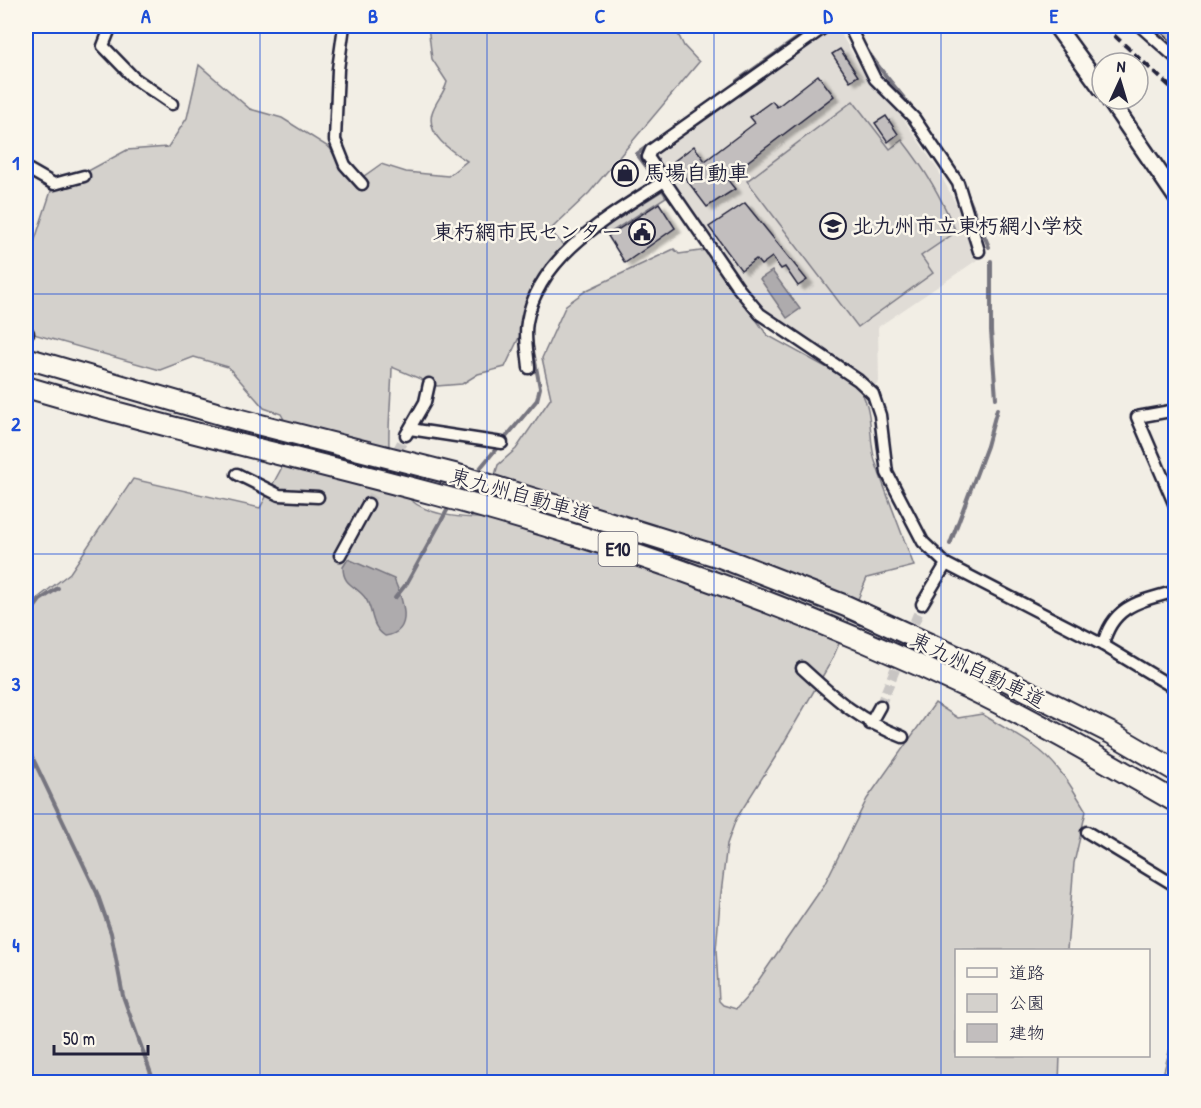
<svg xmlns="http://www.w3.org/2000/svg" width="1201" height="1108" viewBox="0 0 1201 1108" font-family="'Patrick Hand','Klee One',sans-serif">
	<defs>
		<filter id="shadow"><feDropShadow dx="6" dy="4" stdDeviation="1.5" flood-color="#0004"/></filter>
	</defs>
	<rect width="100%" height="100%" fill="#f2eee5"/>
	<filter id="ink" filterUnits="userSpaceOnUse"><feTurbulence type="fractalNoise" baseFrequency=".0167" numOctaves="2"/><feDisplacementMap in="SourceGraphic" scale="12" xChannelSelector="R" yChannelSelector="G"/><feConvolveMatrix kernelMatrix="1 2 1 2 8 2 1 2 1" color-interpolation-filters="sRGB"/></filter>
	<g filter="url(#ink)">
		<polygon fill="#e0dcd6" points="831,28 838,29 862,70 898,111 938,170 958,208 977,260 878,327 879,382 872,389 865,378 849,367 773,328 654,159 655,153"/>
		<g fill="#d4d1cc" stroke="#7b7a84" stroke-width="1.5">
			<path d="M428,26H674L684,46L699,62L589,193L550,230L565,247L532,294L524,312L522,331L505,367L478,374L462,384L437,386L392,367C390,451 367,517 482,518L498,465L516,449L551,398L542,358L566,305L587,290L674,249L679,254L707,250L767,335L853,382C876,404 867,433 875,461C887,496 901,531 914,566L867,578L832,660L776,756L736,819L727,844L720,902L716,950L719,1001L723,1005L736,1009L747,997L824,885L867,799L935,703L958,718L982,714C999,725 1018,735 1034,746C1057,762 1072,787 1086,811L1074,863L1067,950H956V1056H1060L1059,1082H26V607L70,573L133,479L260,508L281,469L288,427L281,414L264,408L228,367L194,357L160,370L30,333L26,305V267L51,191L127,150L168,147L187,118L199,65L250,109L282,118L330,148L347,177L364,176L381,164L406,172L448,176L467,161C451,151 426,135 432,113C435,102 444,94 447,82L432,59Z"/>
			<path d="M853,101L890,149L902,140C927,172 940,195 956,232L921,256L933,273L858,327L747,181Z"/>
			<polygon points="662,191 666,197 608,234 603,228"/>
			<polygon points="1175,1029 1175,1082 1160,1082 1162,1079"/>
		</g>
		<g fill="#aeabad" stroke="#76747f" stroke-width="1.5">
			<polygon points="772,271 800,309 787,318 760,279"/>
			<path d="M348,559L394,579C402,598 416,632 385,636C370,626 374,612 366,599C357,585 343,587 343,567Z"/>
		</g>
		<g fill="none" stroke-linecap="round" stroke-linejoin="round">
			<g stroke="#76747f" stroke-width="4">
				<path d="M864,45C879,71 900,91 917,115"/>
				<polyline points="737,81 815,26"/>
				<polyline points="651,144 637,154 655,178"/>
				<polyline points="966,192 989,247"/>
				<polyline points="991,261 991,331 996,398"/>
				<polyline points="540,298 554,274 570,255"/>
				<polyline points="476,473 537,400 540,388 531,340"/>
				<polyline points="950,544 987,446 997,409"/>
				<polyline points="395,598 407,583 450,505"/>
				<polyline points="26,619 40,600 58,588"/>
				<polyline points="26,744 97,893 111,933 123,996 154,1082"/>
			</g>
		</g>
		<g fill="#c2bebe" stroke="#22223b" stroke-width="1.5" filter="url(#shadow)">
			<polygon points="1154,26 1176,26 1176,45"/>
			<polygon points="840,49 858,76 850,81 832,54"/>
			<polygon points="818,75 834,96 726,178 735,189 707,207 673,162 694,146 705,161 755,123 750,117 772,101 777,107"/>
			<polygon points="886,116 898,134 888,142 875,123"/>
			<polygon points="659,203 675,228 625,263 608,236"/>
			<polygon points="745,203 807,280 798,286 785,267 781,269 772,257 761,265 756,259 741,270 709,227"/>
		</g>
		<g fill="none" stroke-linecap="round" stroke-linejoin="round">
			<g stroke="#c8c5c3" stroke-width="10" stroke-dasharray="10 5" stroke-linecap="butt">
				<polyline points="368,504 406,435"/>
				<polyline points="880,706 922,604"/>
			</g>
			<defs>
				<g id="street">
					<polyline points="111,26 103,46 134,78 172,104"/>
					<polyline points="344,26 338,69 335,140 345,165 362,184"/>
					<polyline points="826,26 651,150 648,157 739,289 760,314 858,380 873,394 880,415 887,473 923,542 946,564 1103,645 1176,689"/>
					<polyline points="849,26 875,79 914,118 958,183 979,251"/>
					<polyline points="1140,26 1176,58"/>
					<polyline points="26,168 54,184 84,176"/>
					<polyline points="26,332 28,333"/>
					<path d="M529,368C528,353 524,337 527,322C538,255 612,215 664,181"/>
					<polyline points="1176,410 1137,417 1176,508"/>
					<polyline points="410,429 502,443"/>
					<polyline points="406,435 425,402 429,384"/>
					<polyline points="237,474 279,495 318,497"/>
					<polyline points="340,555 368,504"/>
					<polyline points="922,604 946,564"/>
					<path d="M1103,645C1112,605 1141,601 1176,591"/>
					<path d="M802,668C837,700 858,720 903,737"/>
					<polyline points="870,724 880,706"/>
					<polyline points="1087,832 1176,886"/>
				</g>
				<g id="secondary">
					<polyline points="1056,26 1102,89"/>
					<polyline points="1109,99 1176,197"/>
				</g>
				<g id="highway">
					<polyline points="26,358 237,419 458,475 720,557 846,606 982,668 1111,733 1176,771"/>
					<path d="M26,387C211,442 401,479 585,538C716,580 846,630 970,689C1040,723 1108,763 1176,802"/>
				</g>
			</defs>
			<use href="#street" stroke="#22223b" stroke-width="15"/>
			<use href="#secondary" stroke="#22223b" stroke-width="20"/>
			<use href="#highway" stroke="#22223b" stroke-width="24"/>
			<use href="#street" stroke="#fbf7ec" stroke-width="10"/>
			<use href="#secondary" stroke="#fbf7ec" stroke-width="15"/>
			<use href="#highway" stroke="#fbf7ec" stroke-width="20"/>
			<polyline stroke="#22223b" stroke-width="4" stroke-dasharray="9 4.5" stroke-linecap="butt" points="1104,26 1176,92"/>
		</g>
	</g>
	<path fill="none" stroke="#1d4ed8" stroke-width="1.5" stroke-opacity="0.55" d="M260,26V1082M487,26V1082M714,26V1082M941,26V1082M26,294H1176M26,554H1176M26,814H1176"/>
	<defs>
		<symbol id="shop-ring" viewBox="-11 -11 22 22"><circle r="9.5" fill="#fbf7ec" stroke="#22223b" stroke-width="1.5"/><path d="M-5-2.5h2.3a2.7 3.5 0 0 1 5.4 0H5L5.5 6h-11ZM-1.5-2.5h3a1.5 2.3 0 0 0-3 0Z" fill="#22223b"/></symbol>
		<symbol id="school-ring" viewBox="-11 -11 22 22"><circle r="9.5" fill="#fbf7ec" stroke="#22223b" stroke-width="1.5"/><path d="M0-5L7-2L0 1L-7-2ZM-4 1L0 2.5L4 1V4Q0 6-4 4Z" fill="#22223b"/></symbol>
		<symbol id="civic-ring" viewBox="-11 -11 22 22"><circle r="9.5" fill="#fbf7ec" stroke="#22223b" stroke-width="1.5"/><path d="M-.6-6.5H3V-4.5H.6V-3L4-1V1h2V6H-6V1h2V-1L-.6-3ZM-1.2 2.5V6h2.4V2.5Z" fill="#22223b"/></symbol>
	</defs>
	<g fill-rule="evenodd">
		<use href="#shop-ring" x="610" y="158" width="30" height="30"/>
		<use href="#school-ring" x="818" y="211" width="30" height="30"/>
		<use href="#civic-ring" x="627" y="217" width="30" height="30"/>
	</g>
	<g text-anchor="middle" stroke-width="5" stroke-linejoin="round" paint-order="stroke">
		<rect fill="#fbf7ec" stroke="#636270" stroke-width="1.5" x="598.5" y="532" width="39" height="34" rx="4.5"/>
		<g font-size="20" font-weight="bold" fill="#22223b">
			<text x="618" y="556">E10</text>
		</g>
		<g font-size="21" font-weight="bold" fill="#22223b" stroke="#fbf7ec" text-anchor="start">
			<text x="644" y="180">馬場自動車</text>
			<text x="852" y="233">北九州市立東朽網小学校</text>
			<text x="622" y="239" text-anchor="end">東朽網市民センター</text>
		</g>
		<g font-size="21" fill="#22223b" stroke="#fbf7ec">
			<text transform="translate(521 495) rotate(16)" y="7">東九州自動車道</text>
			<text transform="translate(978 670) rotate(26)" y="7">東九州自動車道</text>
		</g>
	</g>
	<rect width="1201" height="1108" fill="none" stroke="#fbf7ec" stroke-width="66"/>
	<rect x="955" y="949" width="195" height="108" fill="#fbf7ec" stroke="#a4a2a5" stroke-width="1.5"/>
	<rect x="967" y="968" width="30" height="9" fill="#fbf7ec" stroke="#a4a2a5" stroke-width="1.5"/>
	<text x="1009" y="979" font-size="18" fill="#22223b">道路</text>
	<rect x="967" y="994" width="30" height="18" fill="#d4d1cc" stroke="#a4a2a5" stroke-width="1.5"/>
	<text x="1009" y="1009" font-size="18" fill="#22223b">公園</text>
	<rect x="967" y="1024" width="30" height="18" fill="#c2bebe" stroke="#a4a2a5" stroke-width="1.5"/>
	<text x="1009" y="1039" font-size="18" fill="#22223b">建物</text>
	<g transform="translate(1120 81) rotate(4)"><circle r="28" fill="#fbf7ec" stroke="#a4a2a5" stroke-width="1.5"/>
	<path d="M0-4.5L10 22L0 15L-10 22Z" fill="#22223b"/>
	<text y="-9" font-size="16" font-weight="bold" text-anchor="middle" fill="#22223b">N</text>
	</g>
	<path d="M54 1045v9h94v-9" fill="none" stroke="#22223b" stroke-width="3"/>
	<text x="63" y="1045" font-size="18" fill="#22223b" stroke="#fbf7ec" stroke-width="4.5" paint-order="stroke">50 m</text>
	<rect x="33" y="33" width="1135" height="1042" fill="none" stroke="#1d4ed8" stroke-width="2"/>
	<g font-size="20" text-anchor="middle" font-weight="bold" fill="#1d4ed8">
		<text x="146" y="23">A</text>
		<text x="373" y="23">B</text>
		<text x="600" y="23">C</text>
		<text x="828" y="23">D</text>
		<text x="1054" y="23">E</text>
		<text x="16" y="170">1</text>
		<text x="16" y="431">2</text>
		<text x="16" y="691">3</text>
		<text x="16" y="952">4</text>
	</g>
</svg>
